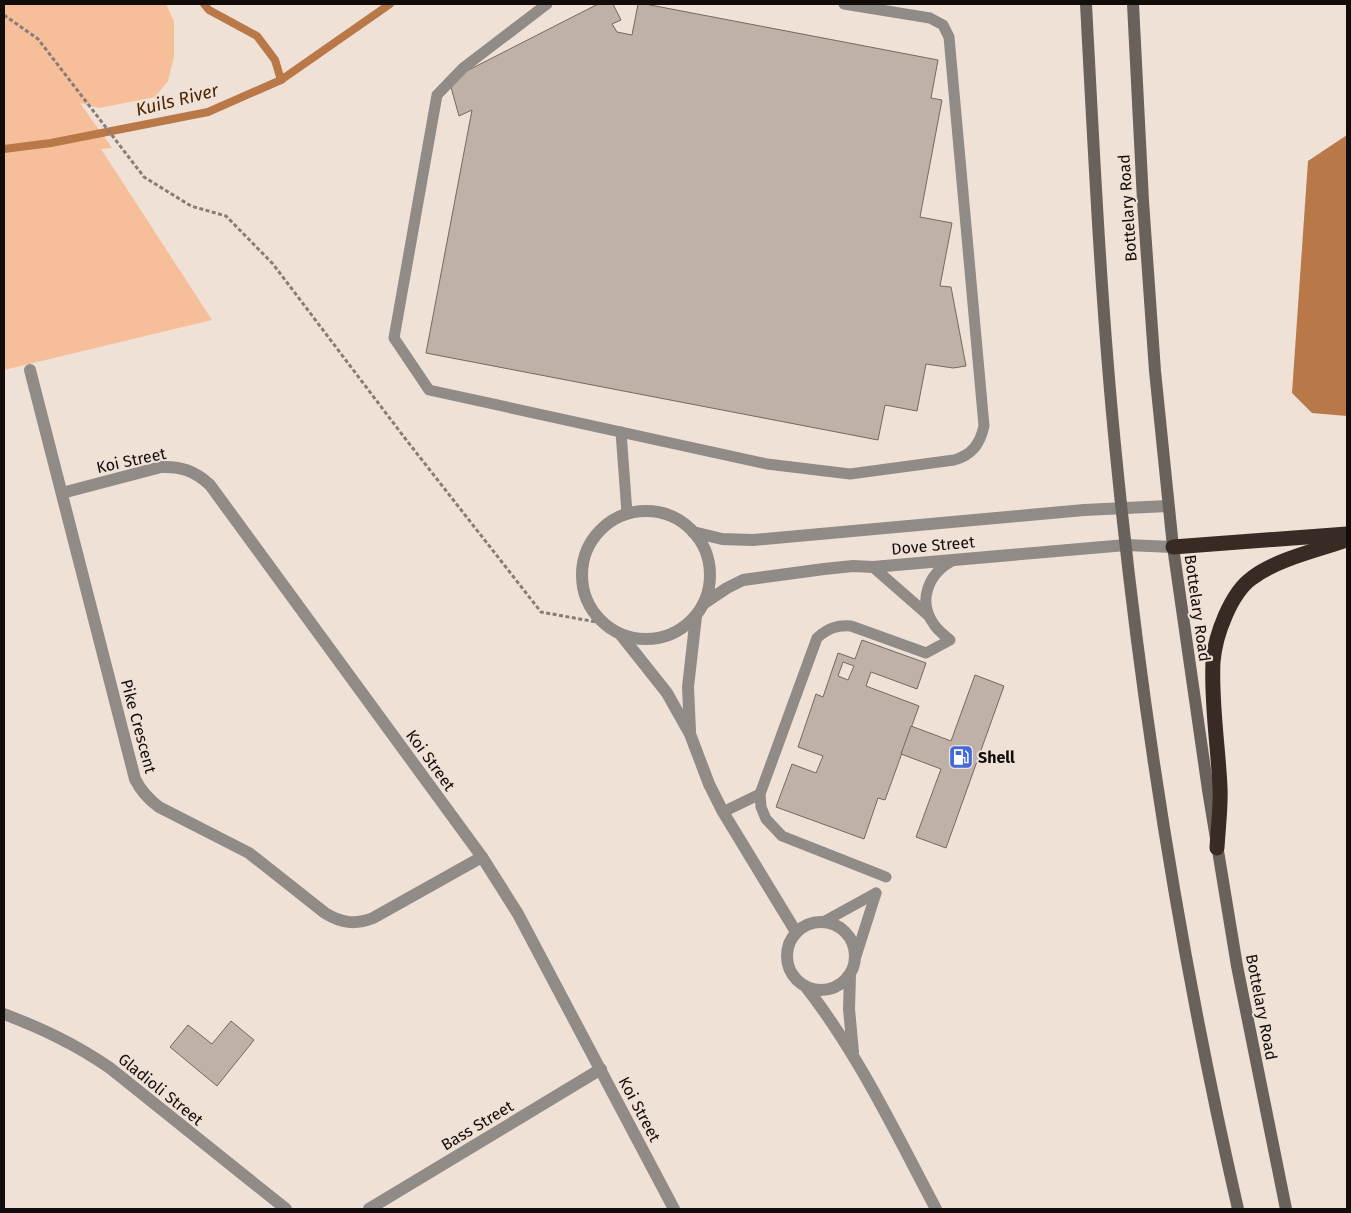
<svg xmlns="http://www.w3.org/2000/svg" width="1351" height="1213" viewBox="0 0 1351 1213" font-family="'Fira Sans',sans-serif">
	<rect width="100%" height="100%" fill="#f0e1d7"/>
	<polygon fill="#f6bf99" points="4,4 166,4 174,21 174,57 168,81 155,97 99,108 80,103 112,148 101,149 212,320 4,370"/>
	<polygon fill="#b97847" points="1347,135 1347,416 1312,413 1292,393 1308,161"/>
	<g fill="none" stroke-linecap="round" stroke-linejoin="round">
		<g stroke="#b97847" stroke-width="8">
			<polyline points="204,4 209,10 257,36 275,60 281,80"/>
			<polyline points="4,149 51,143 208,112 281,80 390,4"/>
		</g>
	</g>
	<g fill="#c0b1a8" stroke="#75685f" fill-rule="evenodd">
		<polygon points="598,4 613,4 621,20 612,24 617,32 632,35 638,4 645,4 938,60 931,98 942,100 920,217 952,223 940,286 951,287 966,366 953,368 926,364 917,411 885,405 878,440 426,353 472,110 459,116 449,80"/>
		<path d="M862,640L926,663L917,689L871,672L866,686L919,706L885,800L878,798L864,839L776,807L792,764L816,773L823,756L798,747L816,694L823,697L838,653L855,659ZM843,662L854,666L848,680L838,676Z"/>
		<polygon points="975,675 1004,686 946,848 916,837 941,769 901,754 911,726 951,741"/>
		<polygon points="231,1021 254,1040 217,1086 170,1047 188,1025 212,1044"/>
	</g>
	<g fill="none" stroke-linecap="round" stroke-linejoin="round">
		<polyline stroke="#877d76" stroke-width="3" stroke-dasharray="4 2.5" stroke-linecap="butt" points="4,15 38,39 144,177 191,206 226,216 273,264 404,437 541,612 602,623"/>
		<g stroke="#918b87" stroke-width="11">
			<path d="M547,4L463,68L437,95L394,338L429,390L767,464L850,474L954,460C972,455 980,444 984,426L949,37L943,25L930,18L844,4"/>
			<polyline points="621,432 627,513"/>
			<polyline points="873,567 929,616"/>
			<polyline points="723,812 760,794"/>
			<path d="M886,877L782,836L766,819L761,807L760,794L817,638C828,628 837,625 851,626L926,653L950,640C945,636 939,631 935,626C916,601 929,572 954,560"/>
			<polyline points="825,921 876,893"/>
			<polyline points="856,956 876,893"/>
		</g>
		<g stroke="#918b87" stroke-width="12">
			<path d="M30,370L135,779C141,791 148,799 159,807L249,853L325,913C341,923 355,925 373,918L482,857"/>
			<path d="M62,493L161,467C181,466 195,471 210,485L482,857L518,914L674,1209"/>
			<circle cx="646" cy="575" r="64"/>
			<polyline points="693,532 722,539 753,540 1084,510 1168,506"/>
			<polyline points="703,604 727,588 743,580 824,569 853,566 873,567 1126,545 1173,547"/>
			<polyline points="621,635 667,693 690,734 709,784 723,812 796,932"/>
			<polyline points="690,731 688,687 696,616"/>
			<circle cx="821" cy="956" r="34"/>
			<polyline points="850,975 849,1009 853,1052"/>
			<path d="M806,987C859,1055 896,1134 936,1209"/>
			<path d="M4,1014C43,1029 75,1044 110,1068L286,1209"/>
			<polyline points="369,1209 601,1069"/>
		</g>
		<g stroke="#69615b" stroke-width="12">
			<path d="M1086,4C1094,154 1101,305 1116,455C1141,709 1181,961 1238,1209"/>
			<polyline points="1133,4 1143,201 1155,371 1173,547 1208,790 1237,966 1286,1209"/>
		</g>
		<g stroke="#372b24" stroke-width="15">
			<polyline points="1173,547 1347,534"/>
			<path d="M1217,848C1218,828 1221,807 1220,787C1218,745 1211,703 1213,662C1215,635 1231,593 1252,578C1277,559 1318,550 1347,540"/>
		</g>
	</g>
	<defs>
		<symbol id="fuel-square" viewBox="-11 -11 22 22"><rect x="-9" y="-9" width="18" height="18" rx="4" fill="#426adc" stroke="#f0e1d7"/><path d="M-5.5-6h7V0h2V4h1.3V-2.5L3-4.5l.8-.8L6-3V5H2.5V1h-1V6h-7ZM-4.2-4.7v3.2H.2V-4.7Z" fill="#fff"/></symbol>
	</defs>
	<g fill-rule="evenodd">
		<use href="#fuel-square" x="947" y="743" width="28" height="28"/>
	</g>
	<g text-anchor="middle" stroke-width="4" stroke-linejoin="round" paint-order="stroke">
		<g font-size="16" fill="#120d0a" stroke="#f0e1d7">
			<text transform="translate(1127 208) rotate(-94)" y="6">Bottelary Road</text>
			<text transform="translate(131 460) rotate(-12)" y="6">Koi Street</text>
			<text transform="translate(933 545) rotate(-5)" y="6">Dove Street</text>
			<text transform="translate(1198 608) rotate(82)" y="6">Bottelary Road</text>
			<text transform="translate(139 726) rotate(75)" y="6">Pike Crescent</text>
			<text transform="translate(431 760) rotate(54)" y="6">Koi Street</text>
			<text transform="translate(1262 1007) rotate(79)" y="6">Bottelary Road</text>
			<text transform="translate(161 1089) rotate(39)" y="6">Gladioli Street</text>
			<text transform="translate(640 1109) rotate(62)" y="6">Koi Street</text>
			<text transform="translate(477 1125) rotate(-31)" y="6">Bass Street</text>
		</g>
		<g font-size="16" font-weight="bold" fill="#120d0a" stroke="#f0e1d7" text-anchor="start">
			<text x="978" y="763">Shell</text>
		</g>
		<g font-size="18" font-style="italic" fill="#4f2400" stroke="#f0e1d7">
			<text transform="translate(177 100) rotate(-14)" y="6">Kuils River</text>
		</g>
	</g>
	<rect width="1351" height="1213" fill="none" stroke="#120d0a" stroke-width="10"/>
</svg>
